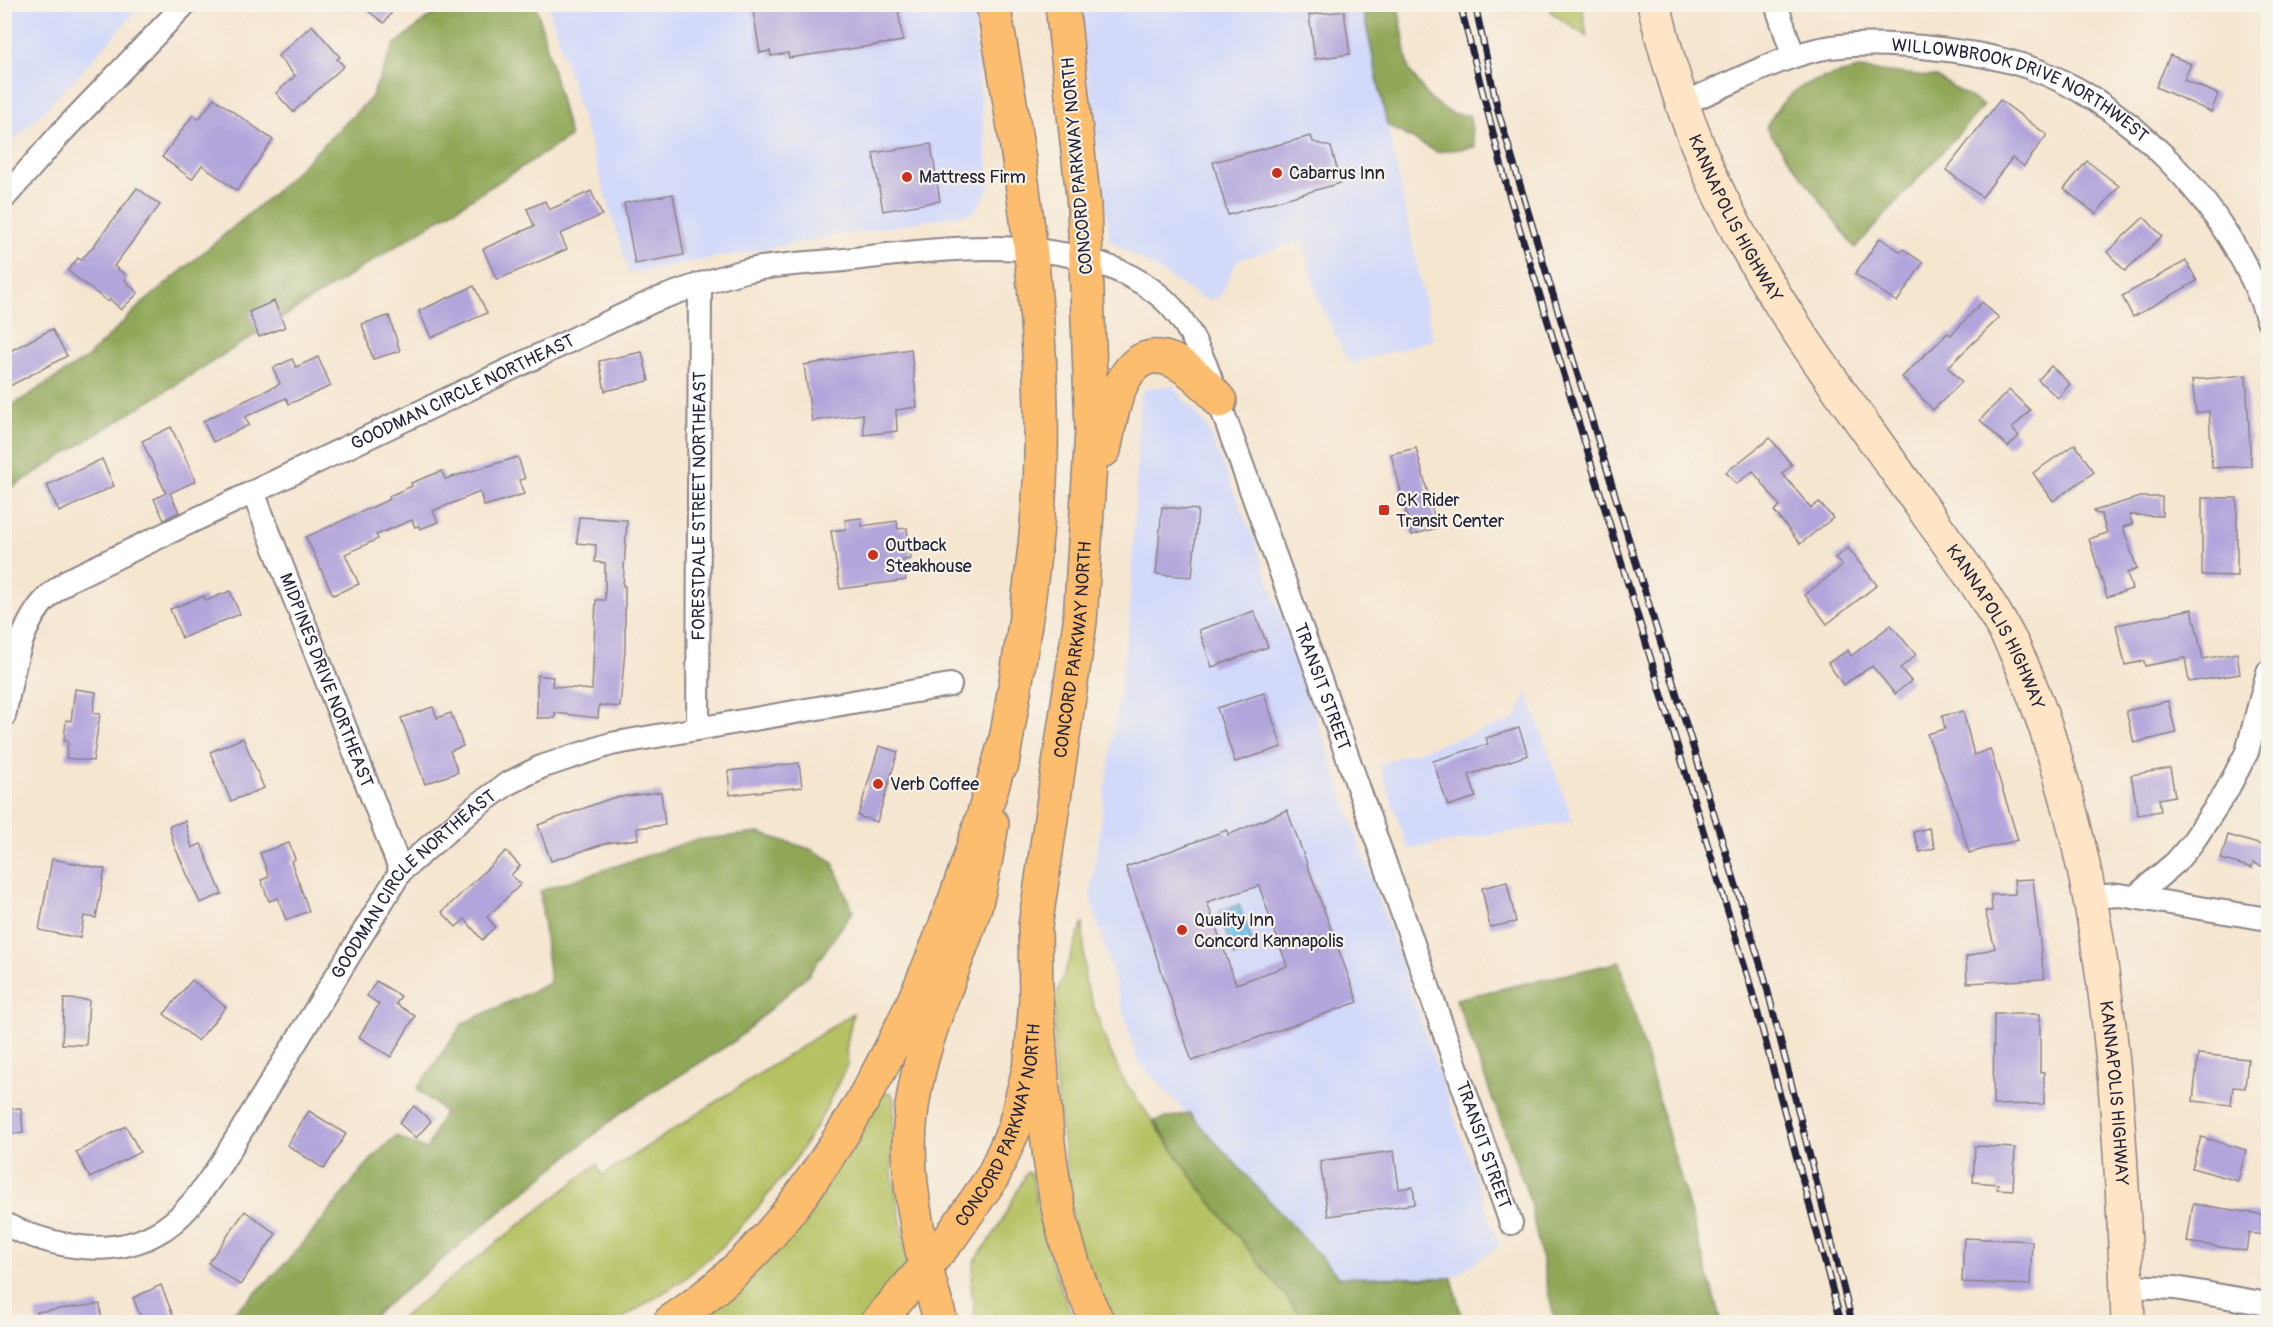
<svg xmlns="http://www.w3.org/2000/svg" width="2273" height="1327" viewBox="0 0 2273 1327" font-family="Pangolin,sans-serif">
	<rect width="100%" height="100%" fill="#f7f3e8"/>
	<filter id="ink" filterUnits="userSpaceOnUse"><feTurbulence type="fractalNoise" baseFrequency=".0167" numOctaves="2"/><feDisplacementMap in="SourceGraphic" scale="12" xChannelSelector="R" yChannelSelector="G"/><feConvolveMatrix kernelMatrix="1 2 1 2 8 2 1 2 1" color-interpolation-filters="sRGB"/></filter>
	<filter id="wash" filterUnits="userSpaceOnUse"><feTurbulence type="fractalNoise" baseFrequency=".008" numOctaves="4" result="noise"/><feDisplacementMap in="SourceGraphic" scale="24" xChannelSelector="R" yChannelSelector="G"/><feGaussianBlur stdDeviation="1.35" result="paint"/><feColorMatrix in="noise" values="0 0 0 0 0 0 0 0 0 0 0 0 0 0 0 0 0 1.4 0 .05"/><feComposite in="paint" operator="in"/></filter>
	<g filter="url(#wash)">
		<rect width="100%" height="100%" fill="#f5e6d0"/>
		<g fill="#d2d9f9">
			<polygon points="5,4 142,5 85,68 5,150"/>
			<polygon points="548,5 1021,5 974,30 990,187 975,212 629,273"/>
			<polygon points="1078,5 1362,5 1433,340 1349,364 1316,294 1303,241 1237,260 1220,297 1206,300 1110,241"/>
			<polygon points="1172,385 1207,427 1257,547 1499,1246 1452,1278 1339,1277 1137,1060 1090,896 1129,623 1140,397 1146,389"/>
			<polygon points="1527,693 1573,821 1408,849 1379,764 1516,719"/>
		</g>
		<g fill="#b5c162" stroke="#6c724e" stroke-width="1.5">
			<polygon points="1547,5 1582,5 1587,37 1552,13"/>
			<polygon points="1083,923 1085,981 1105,1039 1122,1078 1197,1184 1306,1322 1101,1322 1081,1288 1054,1067 1055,998"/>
			<polygon points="853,1013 846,1049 848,1063 821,1118 793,1163 760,1205 724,1245 682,1281 617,1322 396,1322 597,1164 602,1176"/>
			<polygon points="890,1092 894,1098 892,1173 908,1258 906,1266 860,1322 695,1322 883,1094"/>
			<path d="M1027,1172L1032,1175C1039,1226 1054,1275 1075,1322H976L971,1286L974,1262L998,1228Z"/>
		</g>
		<g fill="#90a758" stroke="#59644a" stroke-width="1.5">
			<polygon points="456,5 536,5 570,137 5,492 5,410 87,358 136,309 274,193 371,98 394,45 428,18"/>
			<polygon points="1362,5 1398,5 1409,70 1430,99 1452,114 1469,115 1475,147 1437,152 1387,125"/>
			<path d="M1859,69L1937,77L1984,106L1855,248L1766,128C1789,83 1813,80 1859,69Z"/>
			<path d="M759,833L813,850L832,861L853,911L809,974L735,1041L623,1111L366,1322H221C255,1296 288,1262 315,1229C342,1197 364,1162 396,1136L426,1150L444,1112L417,1089L463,1023L550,983L540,891L694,840Z"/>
			<polygon points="1620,962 1721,1322 1557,1322 1553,1314 1529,1198 1456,999"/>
			<polygon points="1189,1113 1339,1277 1452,1278 1463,1322 1306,1322 1197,1184 1154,1121"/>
		</g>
		<polygon fill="#6dbee8" stroke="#487092" stroke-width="1.5" points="1239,905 1255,949 1234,956 1219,912"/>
		<g id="blocks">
			<g fill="#b2a5db" fill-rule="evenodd">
				<polygon points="359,4 398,4 384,23"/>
				<polygon points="752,4 897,4 903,41 789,58 788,53 771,56 770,51 760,53"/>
				<polygon points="1344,11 1350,54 1315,59 1309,15"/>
				<polygon points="312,25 340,57 337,59 344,66 293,112 276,93 295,76 278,56"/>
				<polygon points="2170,55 2191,64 2184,80 2218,94 2211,112 2156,87"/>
				<polygon points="214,98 273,140 237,191 202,165 192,179 162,157 193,115 199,119"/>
				<polygon points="2000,100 2047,135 2024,166 2012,158 1982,197 1946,170"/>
				<polygon points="1311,136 1313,142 1331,147 1341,183 1228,215 1213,162"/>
				<polygon points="931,144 940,201 883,211 873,153"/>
				<polygon points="2087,161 2119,186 2096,214 2064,189"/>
				<polygon points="137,188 160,205 114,266 127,276 125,280 138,293 121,310 110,299 108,302 68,271 78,258 81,260 92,248"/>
				<polygon points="591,191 602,215 560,234 567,249 497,280 483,249 534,226 527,209 545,201 549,210"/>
				<polygon points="673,194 684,255 635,264 624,203"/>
				<polygon points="2144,217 2162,236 2125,271 2107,252"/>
				<polygon points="1880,238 1901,252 1903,249 1923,263 1897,302 1855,274"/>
				<polygon points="2186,261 2197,281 2133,317 2122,296"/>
				<polygon points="474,286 487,313 431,338 419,311"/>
				<polygon points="274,301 285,327 259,337 249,312"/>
				<polygon points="1982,302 1999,318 1948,367 1962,382 1933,410 1902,377 1948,333 1951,335"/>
				<polygon points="389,316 400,351 373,359 362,324"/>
				<polygon points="52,329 67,356 4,389 4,354"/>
				<polygon points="911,349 917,407 896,410 897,431 864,435 863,414 812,421 804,365"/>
				<polygon points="642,352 649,381 605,391 599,361"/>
				<polygon points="318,357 331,386 289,404 286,398 245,417 249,425 213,442 203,421 280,384 273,368 292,359 296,367"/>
				<polygon points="2051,366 2070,384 2058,398 2038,380"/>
				<polygon points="2246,375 2251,466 2212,468 2209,411 2196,413 2192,380"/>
				<polygon points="2009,390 2030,410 2012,429 2019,436 2008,447 1980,420"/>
				<polygon points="171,427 196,481 170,493 179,512 164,520 154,499 166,493 142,441"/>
				<polygon points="1770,438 1792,465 1782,473 1811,508 1819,502 1833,518 1800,544 1774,511 1780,506 1753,471 1736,484 1726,472"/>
				<polygon points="2075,444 2094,472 2053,501 2033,473"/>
				<polygon points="1416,448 1437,528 1412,535 1391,454"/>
				<polygon points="518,457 525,479 519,480 524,494 484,506 480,492 433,511 438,522 420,529 419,526 415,527 412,520 376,535 378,539 345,554 359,584 333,595 306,537 390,499 389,496 412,486 411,483 442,471 445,479"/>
				<polygon points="102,459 114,486 59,512 47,485"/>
				<polygon points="2140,497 2162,497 2162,516 2129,515 2133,524 2123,527 2137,569 2127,573 2132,589 2107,597 2089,539 2107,533 2101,514 2095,513 2094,511"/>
				<polygon points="2202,498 2237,498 2237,576 2202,575"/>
				<polygon points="1162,507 1198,510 1192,577 1156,574"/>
				<polygon points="579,517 627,520 623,586 625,586 625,650 620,707 599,705 598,718 555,713 555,718 537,718 537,675 553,677 552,686 592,690 596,600 605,600 605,563 595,562 596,545 577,543"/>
				<polygon points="861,518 862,526 897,521 898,529 907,528 911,559 903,560 906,580 840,589 831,531 846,529 845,520"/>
				<polygon points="1848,548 1877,585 1827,624 1805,595 1842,566 1835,558"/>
				<polygon points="230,591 240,614 182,638 170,609 204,596 206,601"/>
				<polygon points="2192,609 2203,659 2237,653 2240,674 2189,682 2185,658 2145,666 2144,661 2125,665 2116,625"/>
				<polygon points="1254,611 1268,647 1212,667 1199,630"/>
				<polygon points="1891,625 1916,655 1900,668 1911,681 1895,694 1872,666 1843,685 1828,663 1848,650 1851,656"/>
				<polygon points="75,689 96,692 93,713 100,714 93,761 66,758 68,741 64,741 66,720 71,721"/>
				<polygon points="1264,693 1282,747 1235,762 1217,708"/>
				<polygon points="2168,701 2176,733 2134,743 2126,711"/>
				<polygon points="433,707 437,718 451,713 463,746 450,751 458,772 425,784 401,718"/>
				<polygon points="1963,711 1974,755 1990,749 2018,840 1969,853 1956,810 1927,734 1945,729 1942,716"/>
				<polygon points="1519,728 1528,755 1469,775 1476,797 1448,806 1433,761 1488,744 1486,738"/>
				<polygon points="243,738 264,788 231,801 210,752"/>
				<polygon points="879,746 898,752 877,822 858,816"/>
				<polygon points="799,763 802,787 730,795 728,771"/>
				<polygon points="2170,768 2175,796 2159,799 2161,811 2138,815 2131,775"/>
				<polygon points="661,792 665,825 637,828 638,839 607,843 551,861 538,825 612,798"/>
				<path d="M1287,810L1358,1002L1192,1061L1126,867L1227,830L1228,835ZM1259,886L1287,966L1236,984L1207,902Z"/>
				<polygon points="185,821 192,848 201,844 222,894 200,903 174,845 169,826"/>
				<polygon points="1929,828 1935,848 1920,852 1913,832"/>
				<polygon points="2228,835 2268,847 2268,868 2253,863 2252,868 2221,859"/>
				<polygon points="289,843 295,859 291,861 309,911 286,920 278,898 269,901 261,880 269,877 260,853"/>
				<polygon points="506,851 520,866 511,875 521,884 487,917 495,927 482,940 465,919 456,927 442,912"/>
				<polygon points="52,859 105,869 96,918 84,916 80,938 39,930"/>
				<polygon points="2033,879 2044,979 1967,983 1966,957 1995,948 1985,911 1992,911 1991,895 2015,894 2014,880"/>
				<polygon points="1507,882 1516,922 1490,927 1482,888"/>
				<polygon points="192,980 226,1007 198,1041 164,1014"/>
				<polygon points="376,981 401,996 396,1004 415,1016 391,1057 359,1037 379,1004 367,996"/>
				<polygon points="64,999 89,1000 86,1045 62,1044"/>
				<polygon points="1994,1014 2040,1014 2040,1072 2044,1072 2044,1104 1993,1105"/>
				<polygon points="2198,1054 2248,1059 2245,1088 2233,1087 2231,1105 2193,1101"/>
				<polygon points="414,1106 431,1121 416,1138 399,1123"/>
				<polygon points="21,1108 23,1133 4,1135 4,1109"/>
				<polygon points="309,1111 346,1134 324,1169 287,1145"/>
				<polygon points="126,1126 140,1152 90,1178 76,1152"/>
				<polygon points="2201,1137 2246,1150 2238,1181 2192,1168"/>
				<polygon points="1975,1146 2015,1148 2013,1190 1997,1189 1998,1184 1973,1182"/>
				<polygon points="1394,1151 1399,1189 1413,1187 1415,1204 1328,1216 1320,1161"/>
				<polygon points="2193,1204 2266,1215 2263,1235 2249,1233 2246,1251 2187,1242"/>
				<polygon points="245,1211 276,1234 240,1285 208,1263"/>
				<polygon points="1964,1238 2032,1241 2030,1285 1962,1282"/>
				<polygon points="161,1285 176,1323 143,1323 133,1298"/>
				<polygon points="100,1304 102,1323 37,1323 36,1312"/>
			</g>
		</g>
	</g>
	<g filter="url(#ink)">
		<use href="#blocks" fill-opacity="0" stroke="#8c8486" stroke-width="1.5"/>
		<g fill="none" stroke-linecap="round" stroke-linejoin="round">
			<defs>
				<g id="minor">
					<polyline points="1776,4 1793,55"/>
					<path id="s1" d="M1683,103C1732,85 1779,55 1831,47C1861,43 1892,44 1922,47C1952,50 1982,54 2011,62C2124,91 2234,211 2268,320"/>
					<polyline points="4,198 61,133 185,4"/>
					<path id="s2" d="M253,492L401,871"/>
					<path id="s3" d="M4,716C12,677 18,627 47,598C53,591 62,586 69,580L653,301C683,290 713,279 745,271C776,264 812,263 844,260C941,249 1072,229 1155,292C1181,311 1193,337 1206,366L1335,721L1511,1223"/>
					<path id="s4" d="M698,728L700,284"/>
					<polyline points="2090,897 2120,895 2268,919"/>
					<polyline points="2135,897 2176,862 2192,843 2226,792 2247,752 2268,672"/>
					<path id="s5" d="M4,1224C51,1246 109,1260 157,1233C185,1218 204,1188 222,1162L401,871L474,808L507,784L541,767L611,744L950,685"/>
					<polyline points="2127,1286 2175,1288 2268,1304"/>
				</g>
				<g id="secondary">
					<path id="s6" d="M1654,4C1671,78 1697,153 1732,220C1778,310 1840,391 1898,473C1937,529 1982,585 2013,646C2036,693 2052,745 2066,795C2113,966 2122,1146 2128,1322"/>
				</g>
				<g id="trunk">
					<path d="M993,4C1020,153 1044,307 1041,459C1038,561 1019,663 1002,764"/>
					<path d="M1104,450C1109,428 1112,403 1122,383C1149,328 1196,372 1220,401"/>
					<path id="s7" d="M878,1322L950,1238L993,1176L1014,1129L1031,1061L1036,999L1035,927L1080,622L1092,431L1084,206L1062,4"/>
					<path d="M941,1322C923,1262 905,1189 910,1126C915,1052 950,982 973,913C982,884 987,853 992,824"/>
				</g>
				<g id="motorway">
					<path d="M1036,999C1046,1109 1045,1223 1098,1322"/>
					<path d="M670,1322C748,1270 794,1211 843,1133C923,1005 967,878 1007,735"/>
				</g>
			</defs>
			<use href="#minor" stroke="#8c8486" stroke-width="26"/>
			<use href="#secondary" stroke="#8c8486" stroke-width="36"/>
			<use href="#trunk" stroke="#8c8486" stroke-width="36"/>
			<use href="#motorway" stroke="#8c8486" stroke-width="36"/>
			<use href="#minor" stroke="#fff" stroke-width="22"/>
			<use href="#secondary" stroke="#fee5c5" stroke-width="33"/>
			<use href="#trunk" stroke="#fcbd6e" stroke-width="33"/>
			<use href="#motorway" stroke="#fcbd6e" stroke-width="33"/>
			<defs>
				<g id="rail">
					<polyline points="1460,4 1508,191 1750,984 1841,1322"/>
					<polyline points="1475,4 1498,111 1550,285 1764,976 1852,1322"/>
				</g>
			</defs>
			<use href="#rail" stroke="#22223b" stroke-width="7"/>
			<use href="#rail" stroke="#f7f3e8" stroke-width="4.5" stroke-dasharray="14" stroke-linecap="butt"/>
		</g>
	</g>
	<g fill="#c8321e" stroke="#f7f3e8" stroke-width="2">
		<circle cx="1277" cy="173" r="6"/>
		<circle cx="907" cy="177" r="6"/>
		<rect x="1378" y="504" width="12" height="12" rx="3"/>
		<circle cx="873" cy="555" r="6"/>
		<circle cx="878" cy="784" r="6"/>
		<circle cx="1182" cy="930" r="6"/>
	</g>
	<g text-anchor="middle" stroke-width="4.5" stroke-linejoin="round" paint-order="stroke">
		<g font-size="18" fill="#22223b" stroke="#f7f3e8">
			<text dy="6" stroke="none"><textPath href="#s1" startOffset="358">WILLOWBROOK DRIVE NORTHWEST</textPath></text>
			<text transform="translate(1077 166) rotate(-95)" y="6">CONCORD PARKWAY NORTH</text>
			<text dy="6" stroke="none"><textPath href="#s6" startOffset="230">KANNAPOLIS HIGHWAY</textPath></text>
			<text dy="6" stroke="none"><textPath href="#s3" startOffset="592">GOODMAN CIRCLE NORTHEAST</textPath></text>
			<text dy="6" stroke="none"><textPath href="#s4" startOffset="222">FORESTDALE STREET NORTHEAST</textPath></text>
			<text dy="6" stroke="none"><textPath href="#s6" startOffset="716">KANNAPOLIS HIGHWAY</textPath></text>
			<text dy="6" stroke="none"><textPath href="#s7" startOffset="722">CONCORD PARKWAY NORTH</textPath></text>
			<text dy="6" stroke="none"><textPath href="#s2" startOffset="202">MIDPINES DRIVE NORTHEAST</textPath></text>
			<text dy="6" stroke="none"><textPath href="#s3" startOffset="1752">TRANSIT STREET</textPath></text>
			<text dy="6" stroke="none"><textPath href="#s5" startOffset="596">GOODMAN CIRCLE NORTHEAST</textPath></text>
			<text dy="6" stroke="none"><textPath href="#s6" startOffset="1202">KANNAPOLIS HIGHWAY</textPath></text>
			<text dy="6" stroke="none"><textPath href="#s7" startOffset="236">CONCORD PARKWAY NORTH</textPath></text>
			<text dy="6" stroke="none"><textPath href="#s3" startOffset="2238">TRANSIT STREET</textPath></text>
		</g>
		<g font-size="18" fill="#22223b" stroke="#f7f3e8" text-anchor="start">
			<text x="1289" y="179">Cabarrus Inn</text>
			<text x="919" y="183">Mattress Firm</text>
			<text x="1396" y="506">CK Rider<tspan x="1396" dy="21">Transit Center</tspan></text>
			<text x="885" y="551">Outback<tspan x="885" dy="21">Steakhouse</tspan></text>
			<text x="890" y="790">Verb Coffee</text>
			<text x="1194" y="926">Quality Inn<tspan x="1194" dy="21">Concord Kannapolis</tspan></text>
		</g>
	</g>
	<rect width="2273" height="1327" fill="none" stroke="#f7f3e8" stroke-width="24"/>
</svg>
